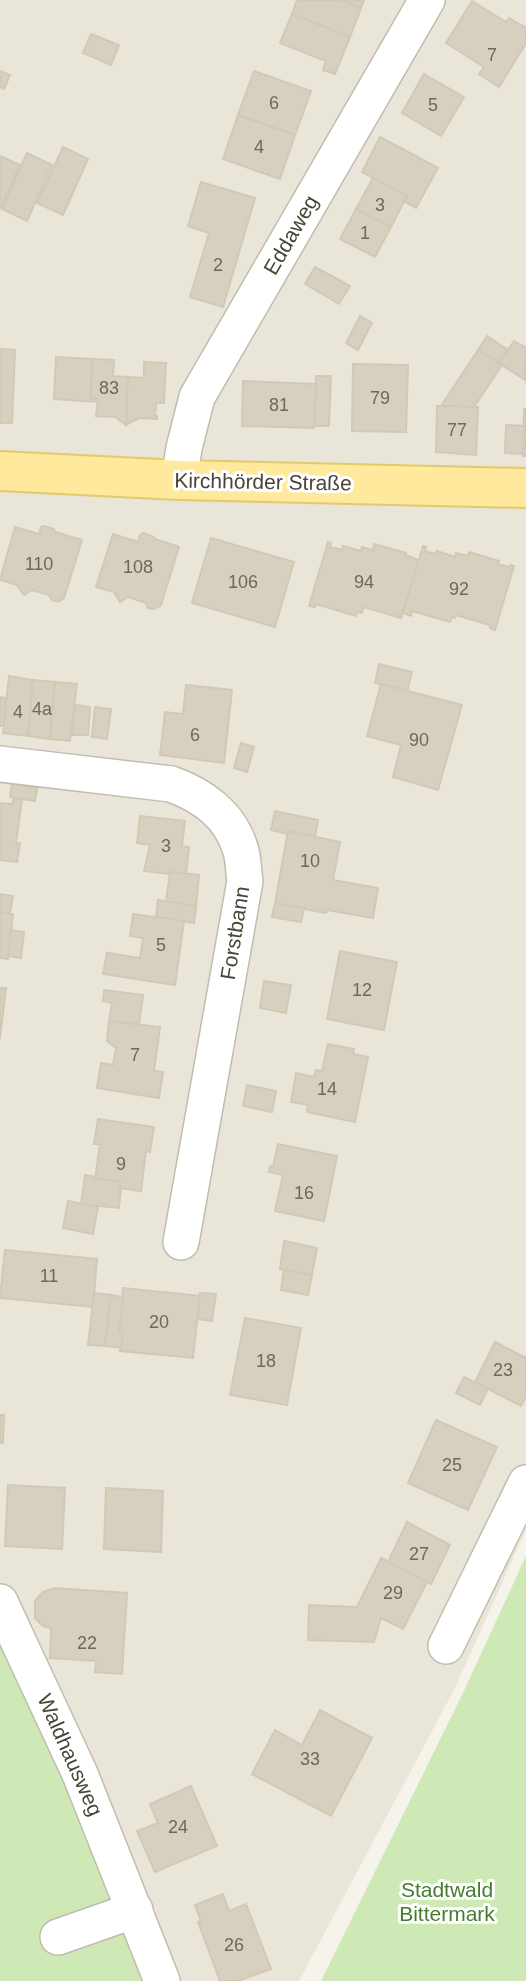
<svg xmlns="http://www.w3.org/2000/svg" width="526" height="1981" viewBox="0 0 526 1981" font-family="Helvetica,sans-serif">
	<rect width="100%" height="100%" fill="#f6f3eb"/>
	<polygon fill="#e9e6d9" points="0,0 526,0 526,1530 455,1688 299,1981 148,1981 0,1639"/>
	<g fill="#cee9b5">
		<polygon points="526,1556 526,1981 321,1981 463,1693"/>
		<polygon points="0,1639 54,1744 148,1981 0,1981"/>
	</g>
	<g fill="#d7d0c1" stroke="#d2c9b4" stroke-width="2">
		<polygon points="297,0 341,0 361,8 350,37 292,14"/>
		<polygon points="341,0 364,0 361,8"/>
		<polygon points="472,1 506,22 509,18 526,28 526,43 499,87 479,74 484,67 446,43"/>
		<polygon points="292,14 350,37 335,74 323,70 326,61 280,43"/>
		<polygon points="91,34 119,45 111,65 83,53"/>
		<polygon points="0,71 10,75 4,89 0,87"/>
		<polygon points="254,71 311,91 295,135 238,115"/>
		<polygon points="424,74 464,97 441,136 402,113"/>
		<polygon points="238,115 295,135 280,179 223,159"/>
		<polygon points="380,137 438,168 416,208 405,202 407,196 362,172"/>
		<polygon points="63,147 88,159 63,215 37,203"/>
		<polygon points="27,153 52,165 27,221 2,209"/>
		<polygon points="0,156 20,165 0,209"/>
		<polygon points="373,178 407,196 391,227 356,209"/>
		<polygon points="201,182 255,198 223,307 190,297 209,233 188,226"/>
		<polygon points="356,209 391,227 375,257 340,239"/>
		<polygon points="315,267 350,286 339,304 305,284"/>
		<polygon points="360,316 372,323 358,350 346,343"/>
		<polygon points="487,336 508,350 499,363 478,350"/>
		<polygon points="514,341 526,348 525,380 499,363"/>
		<polygon points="0,349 15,350 12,423 0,423"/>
		<polygon points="478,350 502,365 474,407 441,406"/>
		<polygon points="56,357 92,359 91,399 98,399 98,402 54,399"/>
		<polygon points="92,359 114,360 113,376 128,377 126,425 115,417 96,416 98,399 91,399"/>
		<polygon points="144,362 166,363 164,403 156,403 155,416 157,416 157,419 139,418 126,425 128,377 144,378"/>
		<polygon points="353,364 408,365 406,432 352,431"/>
		<polygon points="316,376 331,376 329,426 314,426"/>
		<polygon points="243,381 316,384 314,428 242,426"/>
		<polygon points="437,406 478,407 476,455 436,452"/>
		<polygon points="524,409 526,409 526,456 523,456 523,454"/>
		<polygon points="506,425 524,426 523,454 505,453"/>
		<polygon points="44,526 54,529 55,532 82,540 64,598 58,602 52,600 49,595 32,590 24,595 17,585 0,580 15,527 39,534 41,527"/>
		<polygon points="143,533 154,537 155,539 179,547 161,605 154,609 148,608 146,603 128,597 120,602 114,592 96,587 113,534 138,542 140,535"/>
		<polygon points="211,538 294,562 275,627 192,603"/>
		<polygon points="328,542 331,543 330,547 342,550 343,546 361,551 362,547 373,550 374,544 406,553 405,555 419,560 401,618 364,607 362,613 357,612 356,616 316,604 315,607 309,606"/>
		<polygon points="423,546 426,547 425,551 435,554 437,551 455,557 456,553 468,556 469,552 499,561 498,564 509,567 510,565 514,566 495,630 490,628 490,625 456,615 455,618 452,617 450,622 412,611 411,616 403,613"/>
		<polygon points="379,664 412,672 407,691 375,683"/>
		<polygon points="9,676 33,680 28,736 3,733"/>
		<polygon points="33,680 55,682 50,739 28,736"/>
		<polygon points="55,682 77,684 70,741 50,739"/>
		<polygon points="381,684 462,705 438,790 393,777 401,745 367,736"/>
		<polygon points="186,685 232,690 224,763 160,755 165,712 183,714"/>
		<polygon points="0,697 6,698 4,726 0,726"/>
		<polygon points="75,705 90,707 88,735 72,735"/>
		<polygon points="95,707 111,709 107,739 92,737"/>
		<polygon points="241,743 254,747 247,772 234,768"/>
		<polygon points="12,784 37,788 35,801 10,797"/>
		<polygon points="14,798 22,799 16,843 20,843 17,862 0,860 0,803 12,804"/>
		<polygon points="275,811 318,820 315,837 288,831 288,834 271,830"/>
		<polygon points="140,816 185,821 182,846 189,847 186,874 170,872 169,874 144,871 150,845 137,843"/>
		<polygon points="288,831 340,842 333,880 378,888 373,918 327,910 326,913 275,903"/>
		<polygon points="170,872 199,875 196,906 166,902"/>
		<polygon points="0,894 13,896 10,913 0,912"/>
		<polygon points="158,900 196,906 194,923 156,917"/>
		<polygon points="275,903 304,908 301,922 272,917"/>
		<polygon points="0,912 13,914 8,959 0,958"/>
		<polygon points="133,914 184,921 175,985 103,974 107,953 140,958 143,938 130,936"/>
		<polygon points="11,930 24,932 21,958 8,956"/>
		<polygon points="340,951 397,962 384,1030 327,1019"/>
		<polygon points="264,981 291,985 286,1013 260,1008"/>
		<polygon points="0,988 6,988 0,1039"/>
		<polygon points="104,990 143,995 139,1024 109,1021 112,1003 103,1001"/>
		<polygon points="109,1021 160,1027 154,1071 163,1072 159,1098 97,1088 101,1063 113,1065 116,1048 107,1041"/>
		<polygon points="328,1044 354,1049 353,1054 368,1057 355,1122 307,1112 308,1105 291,1102 296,1073 314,1077 316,1070 322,1071"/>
		<polygon points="247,1085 276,1091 272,1112 243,1106"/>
		<polygon points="98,1119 154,1127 150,1152 146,1151 141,1191 119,1188 120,1181 95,1179 100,1144 94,1144"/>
		<polygon points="278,1144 337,1156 324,1221 275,1211 283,1175 269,1172 270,1166 273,1167"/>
		<polygon points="85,1175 96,1177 95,1179 120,1181 119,1188 121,1188 119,1208 81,1204"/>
		<polygon points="68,1201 98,1207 93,1234 63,1228"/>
		<polygon points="284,1241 317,1248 312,1275 280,1269"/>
		<polygon points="5,1250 97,1259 93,1307 0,1298"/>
		<polygon points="284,1270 312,1275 308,1295 281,1290"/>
		<polygon points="123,1288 200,1296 193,1358 120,1351 123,1332 119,1332"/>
		<polygon points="94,1293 111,1295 105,1346 88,1345"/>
		<polygon points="200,1293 216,1294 212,1321 198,1319"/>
		<polygon points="111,1295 123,1297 119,1332 123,1332 121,1348 105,1346"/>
		<polygon points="245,1318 301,1328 287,1405 230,1395"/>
		<polygon points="495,1342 526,1358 526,1396 521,1406 475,1382"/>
		<polygon points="464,1377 488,1389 480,1405 456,1393"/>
		<polygon points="0,1415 4,1415 3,1443 0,1443"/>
		<polygon points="436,1420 497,1447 468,1510 408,1483"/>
		<polygon points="8,1485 65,1488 62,1549 5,1546"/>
		<polygon points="106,1488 163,1491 161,1552 104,1549"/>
		<polygon points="407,1522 450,1545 431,1584 388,1562"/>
		<polygon points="381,1558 427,1582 403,1629 381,1618 374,1642 308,1640 309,1605 357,1607"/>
		<polygon points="54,1588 127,1593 122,1674 95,1672 96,1661 50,1658 51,1628 43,1626 35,1618 35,1601 43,1592"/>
		<polygon points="320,1710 372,1738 331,1816 252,1774 275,1730 302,1745"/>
		<polygon points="191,1786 217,1846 155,1872 137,1831 158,1823 150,1804"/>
		<polygon points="223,1894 229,1911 246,1904 271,1969 238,1981 220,1981 198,1922 201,1921 195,1905"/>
	</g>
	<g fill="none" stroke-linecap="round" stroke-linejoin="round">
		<defs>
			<g id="minor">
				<polyline points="179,480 184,448 197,397 427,0"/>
				<path d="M0,764L171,784C202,795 230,815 240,848C244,858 243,871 245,881L181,1242"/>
				<polyline points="0,1602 80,1774 162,1981"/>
				<polyline points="446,1646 526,1483"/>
				<polyline points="58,1937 135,1910"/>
			</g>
			<polyline id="major" points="0,471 179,480 526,488"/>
		</defs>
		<use href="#minor" stroke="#c1bcae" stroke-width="38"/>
		<use href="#major" stroke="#e4c96b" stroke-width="42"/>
		<use href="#minor" stroke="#fff" stroke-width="35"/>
		<use href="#major" stroke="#fee99c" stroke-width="38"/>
	</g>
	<g text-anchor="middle" stroke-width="6" stroke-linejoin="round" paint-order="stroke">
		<g font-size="18" fill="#6d685b">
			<text x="492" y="61">7</text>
			<text x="274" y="109">6</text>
			<text x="433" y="111">5</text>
			<text x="259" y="153">4</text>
			<text x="380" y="211">3</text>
			<text x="365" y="239">1</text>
			<text x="218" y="271">2</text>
			<text x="109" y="394">83</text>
			<text x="380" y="404">79</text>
			<text x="279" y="411">81</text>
			<text x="457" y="436">77</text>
			<text x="39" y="570">110</text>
			<text x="138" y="573">108</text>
			<text x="243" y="588">106</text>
			<text x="364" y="588">94</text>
			<text x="459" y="595">92</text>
			<text x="42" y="715">4a</text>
			<text x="18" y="718">4</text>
			<text x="195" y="741">6</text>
			<text x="419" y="746">90</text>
			<text x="166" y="852">3</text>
			<text x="310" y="867">10</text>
			<text x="161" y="951">5</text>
			<text x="362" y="996">12</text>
			<text x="135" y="1061">7</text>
			<text x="327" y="1095">14</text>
			<text x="121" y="1170">9</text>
			<text x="304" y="1199">16</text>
			<text x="49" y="1282">11</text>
			<text x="159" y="1328">20</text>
			<text x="266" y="1367">18</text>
			<text x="503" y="1376">23</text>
			<text x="452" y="1471">25</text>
			<text x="419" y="1560">27</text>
			<text x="393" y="1599">29</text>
			<text x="87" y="1649">22</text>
			<text x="310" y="1765">33</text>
			<text x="178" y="1833">24</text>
			<text x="234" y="1951">26</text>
		</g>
		<g font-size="21" fill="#4a4539" stroke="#fff">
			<text transform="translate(291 235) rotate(-60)" y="7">Eddaweg</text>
			<text transform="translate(263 482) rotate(1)" y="7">Kirchhörder Straße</text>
			<text transform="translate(235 933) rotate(-81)" y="7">Forstbann</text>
			<text transform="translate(70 1755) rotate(66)" y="7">Waldhausweg</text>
		</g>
		<g font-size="21" fill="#447d2b" stroke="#fff">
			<text x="447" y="1897">Stadtwald<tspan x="447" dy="24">Bittermark</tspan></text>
		</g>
	</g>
</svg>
